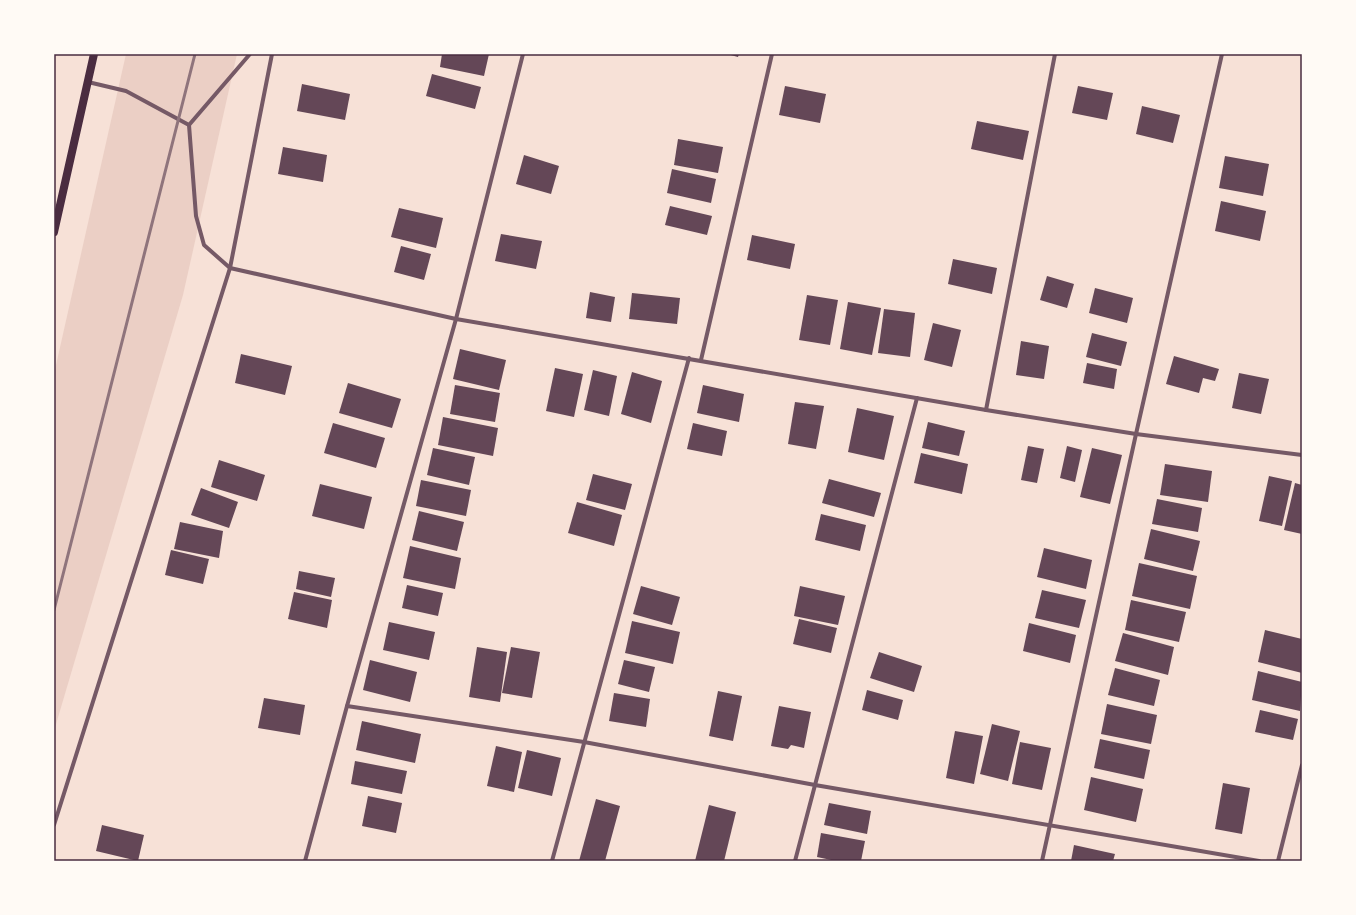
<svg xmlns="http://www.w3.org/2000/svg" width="1356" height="915" viewBox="0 0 1356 915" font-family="'Noto Sans',sans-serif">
	<rect width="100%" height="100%" fill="#f7e1d7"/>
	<polygon fill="#ebcfc5" points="126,54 237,54 183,295 54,731 54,374"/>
	<g fill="#644757">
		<polygon points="442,54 489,54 484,76 440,67"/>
		<polygon points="727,54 739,54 738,57"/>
		<polygon points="432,74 481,87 475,109 426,96"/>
		<polygon points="302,84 350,94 345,120 297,111"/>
		<polygon points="785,86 826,94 820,123 779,115"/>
		<polygon points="1078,86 1113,93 1107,120 1072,113"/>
		<polygon points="1142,106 1180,115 1173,143 1136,134"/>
		<polygon points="977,121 1029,131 1023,160 971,149"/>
		<polygon points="678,139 723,147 718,173 674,165"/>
		<polygon points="283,147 327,155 323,182 278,174"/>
		<polygon points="524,155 559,166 551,194 516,184"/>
		<polygon points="1225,156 1269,164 1263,196 1219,188"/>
		<polygon points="672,169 716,179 711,203 667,193"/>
		<polygon points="1221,201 1266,211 1260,241 1215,231"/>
		<polygon points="670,206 712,216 707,235 665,225"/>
		<polygon points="399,208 443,218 436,248 391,237"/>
		<polygon points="501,234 542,241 536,269 495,261"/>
		<polygon points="752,235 795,244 790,269 747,260"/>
		<polygon points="401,246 431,254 424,280 394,272"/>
		<polygon points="953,259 997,268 992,294 948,284"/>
		<polygon points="1047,276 1074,284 1067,308 1040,300"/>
		<polygon points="1095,288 1133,298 1127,323 1089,313"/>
		<polygon points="590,292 615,297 611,322 586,318"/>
		<polygon points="632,293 680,298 677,324 629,319"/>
		<polygon points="807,295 838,300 830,345 799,340"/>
		<polygon points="848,302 881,308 872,355 840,349"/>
		<polygon points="884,309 915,313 910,357 878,353"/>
		<polygon points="933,323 961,330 952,367 924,360"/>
		<polygon points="1092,333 1127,342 1121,366 1086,357"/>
		<polygon points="1021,341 1049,346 1044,379 1016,375"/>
		<polygon points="460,349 506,360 499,390 453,379"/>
		<polygon points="241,354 292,366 285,395 235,383"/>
		<polygon points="1174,356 1219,369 1215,381 1203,378 1199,393 1166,384"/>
		<polygon points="1087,363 1117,369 1114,389 1083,383"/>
		<polygon points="555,368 583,374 574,417 546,411"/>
		<polygon points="593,370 617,376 609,416 584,410"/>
		<polygon points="632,372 662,381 651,423 621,414"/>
		<polygon points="1239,373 1269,379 1261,414 1232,408"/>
		<polygon points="348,383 401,399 392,428 339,413"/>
		<polygon points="455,385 500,393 495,422 450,414"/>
		<polygon points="703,385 744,394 739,422 697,413"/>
		<polygon points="795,402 824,406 816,449 788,444"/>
		<polygon points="857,408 894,416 884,460 848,452"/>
		<polygon points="443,417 498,428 493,456 438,445"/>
		<polygon points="928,422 965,431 959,456 922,448"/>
		<polygon points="333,423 385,438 376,468 324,453"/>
		<polygon points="693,423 727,431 722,456 687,449"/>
		<polygon points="1028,446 1044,449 1037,483 1021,480"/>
		<polygon points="1067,446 1082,450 1075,482 1060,478"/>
		<polygon points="433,448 475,457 469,485 427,475"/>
		<polygon points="1092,448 1122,455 1110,504 1080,497"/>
		<polygon points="921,453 968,464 962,494 914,483"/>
		<polygon points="219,460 265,475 257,501 211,487"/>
		<polygon points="1165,464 1212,471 1208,502 1160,495"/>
		<polygon points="593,474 632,484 625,510 586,500"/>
		<polygon points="1269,476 1292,481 1282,526 1259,521"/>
		<polygon points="829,479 881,493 874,517 822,503"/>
		<polygon points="421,480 471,490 466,516 416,506"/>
		<polygon points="1295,483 1302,485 1302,534 1284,530"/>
		<polygon points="320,484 372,497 364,529 312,516"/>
		<polygon points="201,488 238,502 229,528 191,515"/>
		<polygon points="1157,499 1202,508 1198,532 1152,524"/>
		<polygon points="577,502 622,515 614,546 568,533"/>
		<polygon points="419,511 464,522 457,551 412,540"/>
		<polygon points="821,514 866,525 860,551 815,540"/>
		<polygon points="180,522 223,531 219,558 174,549"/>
		<polygon points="1151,529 1200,541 1193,571 1144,559"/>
		<polygon points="410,546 461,558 455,589 403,578"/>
		<polygon points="1044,548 1092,560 1086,589 1037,577"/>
		<polygon points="171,550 209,559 203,584 165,575"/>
		<polygon points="1139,563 1197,576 1190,609 1132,596"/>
		<polygon points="299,571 335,578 331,597 296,589"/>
		<polygon points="407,585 443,593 438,616 402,608"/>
		<polygon points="641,586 680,597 672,625 633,614"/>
		<polygon points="800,586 845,596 838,625 794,616"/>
		<polygon points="1042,590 1086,600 1079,628 1035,618"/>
		<polygon points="294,592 332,600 327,628 288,619"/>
		<polygon points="1131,600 1186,612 1179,642 1125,630"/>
		<polygon points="799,619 837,628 831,653 793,644"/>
		<polygon points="632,621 680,632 673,664 625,653"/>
		<polygon points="389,622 435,632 429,660 383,650"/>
		<polygon points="1029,623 1076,635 1070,663 1023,651"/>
		<polygon points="1265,630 1302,639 1302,673 1258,662"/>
		<polygon points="1123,633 1174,647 1168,675 1115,661"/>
		<polygon points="477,647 507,652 500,702 469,697"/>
		<polygon points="511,647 540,652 532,698 502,693"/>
		<polygon points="879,652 922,666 914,692 870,678"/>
		<polygon points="370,660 417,672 410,702 363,690"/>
		<polygon points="624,660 655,667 649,692 618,684"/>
		<polygon points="1115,668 1160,680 1154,706 1108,695"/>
		<polygon points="1258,671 1302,682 1300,711 1252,700"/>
		<polygon points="867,690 903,700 898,720 862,710"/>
		<polygon points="718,691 742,696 733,741 709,736"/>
		<polygon points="614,693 650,699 646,727 609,721"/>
		<polygon points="264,698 305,705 300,735 258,728"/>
		<polygon points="1107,704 1157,715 1151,744 1101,734"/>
		<polygon points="779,706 811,712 804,748 791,745 788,749 771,746"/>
		<polygon points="1260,710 1298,719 1293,740 1255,732"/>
		<polygon points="362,721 421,734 415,763 356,750"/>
		<polygon points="992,724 1020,731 1008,781 980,774"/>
		<polygon points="955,731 983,736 974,784 946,778"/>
		<polygon points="1100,739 1150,750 1144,779 1094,768"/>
		<polygon points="1020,742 1051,748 1042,790 1012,784"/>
		<polygon points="496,746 522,752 514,792 487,786"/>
		<polygon points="527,750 561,758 552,796 518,788"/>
		<polygon points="355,761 407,771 402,794 351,784"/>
		<polygon points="1091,777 1143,789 1136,822 1084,810"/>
		<polygon points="1223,783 1250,788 1242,834 1215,829"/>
		<polygon points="368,796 402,803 396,833 362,826"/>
		<polygon points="596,799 620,806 605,861 579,861"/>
		<polygon points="829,803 871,811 867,834 824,825"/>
		<polygon points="709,805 736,812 724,861 695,861"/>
		<polygon points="102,825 144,835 138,861 96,851"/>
		<polygon points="821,833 865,841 861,861 836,861 817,857"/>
		<polygon points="1074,845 1115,854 1113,861 1071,861"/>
	</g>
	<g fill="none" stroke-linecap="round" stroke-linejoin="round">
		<g stroke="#755966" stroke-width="4">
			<polyline points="88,82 126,91 189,125 196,216 204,245 230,268 456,319 986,410 1136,434 1302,455"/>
			<polyline points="189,125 250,54"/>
			<polyline points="701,360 772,54"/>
			<polyline points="986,410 1055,54"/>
			<polyline points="347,706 584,742 815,785 1259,861"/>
			<polyline points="54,825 230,268 272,54"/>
			<polyline points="305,861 347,706 456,319 523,54"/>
			<polyline points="552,861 689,358"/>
			<polyline points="795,861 917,398"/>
			<polyline points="1042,861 1136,434 1222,54"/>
			<polyline points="1278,861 1302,765"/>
		</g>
		<polyline stroke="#4a2c40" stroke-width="8" points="54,232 94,54"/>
		<polyline stroke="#8f747c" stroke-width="3" points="54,610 195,54"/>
	</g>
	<rect width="1356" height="915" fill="none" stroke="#fffaf5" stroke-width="110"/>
	<rect x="55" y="55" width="1246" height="805" fill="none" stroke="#4a2c40" stroke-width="1.5"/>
</svg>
